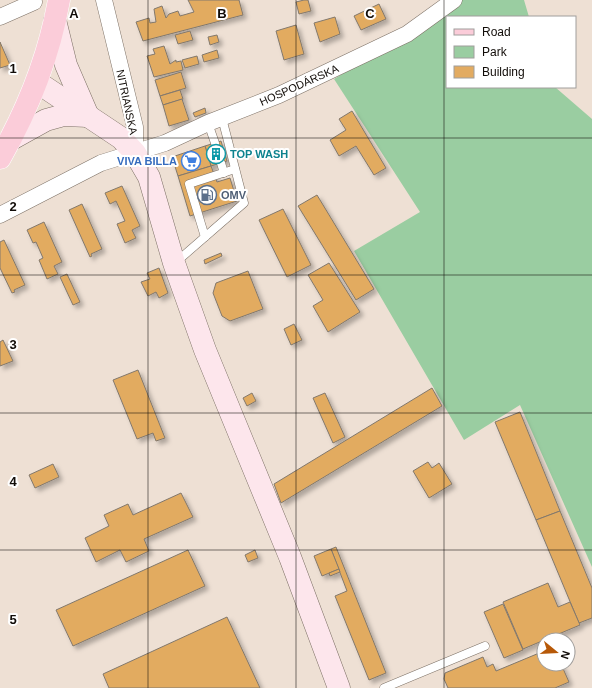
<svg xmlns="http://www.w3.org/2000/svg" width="592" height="688" viewBox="0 0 592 688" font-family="Arial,sans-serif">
	<defs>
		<filter id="shadow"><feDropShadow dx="3.5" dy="3.5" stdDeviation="2" flood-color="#0004"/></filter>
	</defs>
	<rect width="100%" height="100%" fill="#eee0d4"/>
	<polygon fill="#9acda1" points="462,0 524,0 529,17 447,17 447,87 555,87 592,119 592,567 520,405 464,440 354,251 420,212 334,79"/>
	<g fill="#e2ab61" stroke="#82786c" filter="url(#shadow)">
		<polygon points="188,0 239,0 243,15 143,41 136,22 149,18 150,23 156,22 154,9 162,6 166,18 169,14 178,11 180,16 194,12"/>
		<polygon points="304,0 308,0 311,11 299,14 296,2"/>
		<polygon points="379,4 386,19 361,30 354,16"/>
		<polygon points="335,17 340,34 320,42 314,23"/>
		<polygon points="296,25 304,54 284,60 276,31"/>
		<polygon points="190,31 193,40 178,44 175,35"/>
		<polygon points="217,35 219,42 210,45 208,37"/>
		<polygon points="0,42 10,65 0,68"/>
		<polygon points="164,46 170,64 176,60 176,62 181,61 183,70 154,77 147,56 155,54 153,49"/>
		<polygon points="217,50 219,58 204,62 202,55"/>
		<polygon points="197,56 199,64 185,68 182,60"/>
		<polygon points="181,72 186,88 160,96 155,80"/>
		<polygon points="180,90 183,99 163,105 160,96"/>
		<polygon points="182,99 189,120 169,126 163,105"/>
		<polygon points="205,108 206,113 195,117 193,113"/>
		<polygon points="352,111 386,168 374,175 356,146 339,156 330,140 346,130 339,119"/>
		<polygon points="221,141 227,161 211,166 205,146"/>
		<polygon points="205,146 211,166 178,176 172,157"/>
		<polygon points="211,166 217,182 230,178 237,201 190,216 178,176"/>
		<polygon points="122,186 140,226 132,230 136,238 125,243 117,224 125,221 116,201 110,204 105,193"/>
		<polygon points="317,195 374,289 356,300 298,206"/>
		<polygon points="82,204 102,249 91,254 92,256 90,257 69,210"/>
		<polygon points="283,209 311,265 287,277 259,220"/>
		<polygon points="44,222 62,262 54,266 58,274 47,279 39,260 43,258 36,242 33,243 27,230"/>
		<polygon points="4,240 25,285 14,290 15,292 12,293 0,268 0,242"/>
		<polygon points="221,253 222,256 205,264 204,260"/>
		<polygon points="329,263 360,312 328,332 313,306 323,300 308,275"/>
		<polygon points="159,268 168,293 159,298 156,292 148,296 141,282 150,279 147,273"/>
		<polygon points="248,271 263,309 230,321 222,316 213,293 216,283"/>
		<polygon points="67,274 80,302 73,305 60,277"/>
		<polygon points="294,324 302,340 291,345 284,329"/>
		<polygon points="3,340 13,361 0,366 0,342"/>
		<polygon points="138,370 165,438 156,441 153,433 137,439 113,380"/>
		<polygon points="432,388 442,406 281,503 274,484"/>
		<polygon points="252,393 256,401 247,406 243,398"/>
		<polygon points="325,393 345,437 333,443 313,398"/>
		<polygon points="520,412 560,511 536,520 495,422"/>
		<polygon points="428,462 432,468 439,463 452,484 429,498 413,471"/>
		<polygon points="53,464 59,477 35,488 29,475"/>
		<polygon points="181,493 193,517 144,539 149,551 126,562 120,550 96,562 85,538 109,526 104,515 128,504 133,515"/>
		<polygon points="560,511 592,588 592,618 579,623 536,520"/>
		<polygon points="336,547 386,673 369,680 335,596 347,591 331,549"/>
		<polygon points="331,549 339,569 322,576 314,556"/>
		<polygon points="188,550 205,586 73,646 56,610"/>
		<polygon points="255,550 258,558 248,562 245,555"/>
		<polygon points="339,569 340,572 330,576 329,573"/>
		<polygon points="548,583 558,607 570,602 580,625 523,649 503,602"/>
		<polygon points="503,604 523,650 504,658 484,612"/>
		<polygon points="227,617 260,688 109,688 103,674"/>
		<polygon points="544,651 544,664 561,664 569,682 555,688 448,688 444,679 445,673 483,657 487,667 493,664 496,671"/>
	</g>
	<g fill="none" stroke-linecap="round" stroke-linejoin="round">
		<defs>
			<g id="lane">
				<polyline points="208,123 215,143"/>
				<polyline points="221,163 224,173"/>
				<polyline points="205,237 189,184 235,169"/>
				<polyline points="175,263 244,203 222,118"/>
				<polyline points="384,688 485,646"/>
			</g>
			<g id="street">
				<polyline points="104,0 135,127 135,153"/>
				<polyline points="0,17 34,2"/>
				<polyline points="0,215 101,163 165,143 208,123 279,95 407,34 454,0"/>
			</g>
			<g id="secondary">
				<polyline points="55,20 66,65 88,116"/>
				<polyline points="37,82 121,138 135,153 149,177 174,263 205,350 290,557 339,688"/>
				<polyline points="10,140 46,120 64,115 88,116"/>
			</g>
			<path id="primary" d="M0,158C28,109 49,56 59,0"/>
		</defs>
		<use href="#lane" stroke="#7c7065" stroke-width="9"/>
		<use href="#street" stroke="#7c7065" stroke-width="17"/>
		<use href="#secondary" stroke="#7c7065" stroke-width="23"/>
		<use href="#primary" stroke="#fff" stroke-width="23"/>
		<use href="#lane" stroke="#fff" stroke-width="8"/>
		<use href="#street" stroke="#fff" stroke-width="16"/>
		<use href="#secondary" stroke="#fde6ec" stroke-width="22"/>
		<use href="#primary" stroke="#fbccd9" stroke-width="22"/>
	</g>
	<path fill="none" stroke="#110c08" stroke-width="1" stroke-opacity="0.55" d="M148,0V688M296,0V688M444,0V688M0,138H592M0,275H592M0,413H592M0,550H592"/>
	<defs>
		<symbol id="building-ring" viewBox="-11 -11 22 22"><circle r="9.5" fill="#fff" stroke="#0f9aa8" stroke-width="1.5"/><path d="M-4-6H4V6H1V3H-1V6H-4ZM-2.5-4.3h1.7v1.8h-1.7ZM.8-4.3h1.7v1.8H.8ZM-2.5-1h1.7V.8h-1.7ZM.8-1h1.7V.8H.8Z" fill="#0f9aa8"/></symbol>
		<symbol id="supermarket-ring" viewBox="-11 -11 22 22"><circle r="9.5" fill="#fff" stroke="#3f7fe0" stroke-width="1.5"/><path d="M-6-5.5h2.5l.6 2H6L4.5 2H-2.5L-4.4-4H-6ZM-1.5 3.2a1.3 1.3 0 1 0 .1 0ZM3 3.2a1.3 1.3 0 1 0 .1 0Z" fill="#3f7fe0"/></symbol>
		<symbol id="fuel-ring" viewBox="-11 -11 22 22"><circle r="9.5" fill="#fff" stroke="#5c6f8a" stroke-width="1.5"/><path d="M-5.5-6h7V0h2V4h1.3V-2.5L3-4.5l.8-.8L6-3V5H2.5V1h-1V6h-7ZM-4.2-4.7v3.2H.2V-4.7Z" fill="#5c6f8a"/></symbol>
	</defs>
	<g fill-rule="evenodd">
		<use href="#building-ring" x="205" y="143" width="22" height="22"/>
		<use href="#supermarket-ring" x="180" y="150" width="22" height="22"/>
		<use href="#fuel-ring" x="196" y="184" width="22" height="22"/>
	</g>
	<g text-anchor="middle" stroke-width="4" stroke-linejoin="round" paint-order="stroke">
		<g font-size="11" fill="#110c08" stroke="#fff">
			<text transform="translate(299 85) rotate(-24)" y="4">HOSPODÁRSKA</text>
			<text transform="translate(127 102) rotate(78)" y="4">NITRIANSKA</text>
		</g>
		<g font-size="11" font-weight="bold" fill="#0d838f" stroke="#fff" text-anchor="start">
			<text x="230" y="158">TOP WASH</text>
		</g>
		<g font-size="11" font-weight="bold" fill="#366cbe" stroke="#fff" text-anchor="end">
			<text x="177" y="165">VIVA BILLA</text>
		</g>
		<g font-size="11" font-weight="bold" fill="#4e5e75" stroke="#fff" text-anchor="start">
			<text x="221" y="199">OMV</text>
		</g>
	</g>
	<g font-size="13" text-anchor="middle" font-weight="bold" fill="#110c08" stroke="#fff" stroke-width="4" stroke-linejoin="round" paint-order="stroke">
		<text x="74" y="18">A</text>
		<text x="222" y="18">B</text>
		<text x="370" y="18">C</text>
		<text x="13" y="73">1</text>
		<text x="13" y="211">2</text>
		<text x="13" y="349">3</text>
		<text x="13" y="486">4</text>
		<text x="13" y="624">5</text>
	</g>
	<rect x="446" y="16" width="130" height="72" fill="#ffffff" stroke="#a09e9c"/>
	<rect x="454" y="29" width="20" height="6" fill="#fbccd9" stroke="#a09e9c"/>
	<text x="482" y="36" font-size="12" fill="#110c08">Road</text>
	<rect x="454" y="46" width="20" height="12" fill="#9acda1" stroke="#a09e9c"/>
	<text x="482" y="56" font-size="12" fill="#110c08">Park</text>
	<rect x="454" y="66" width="20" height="12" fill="#e2ab61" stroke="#a09e9c"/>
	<text x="482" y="76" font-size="12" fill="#110c08">Building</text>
	<g transform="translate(556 652) rotate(108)"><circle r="19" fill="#ffffff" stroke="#a09e9c"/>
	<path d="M0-3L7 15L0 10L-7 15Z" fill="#b75908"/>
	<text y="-6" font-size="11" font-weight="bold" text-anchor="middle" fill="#110c08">N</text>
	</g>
</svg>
